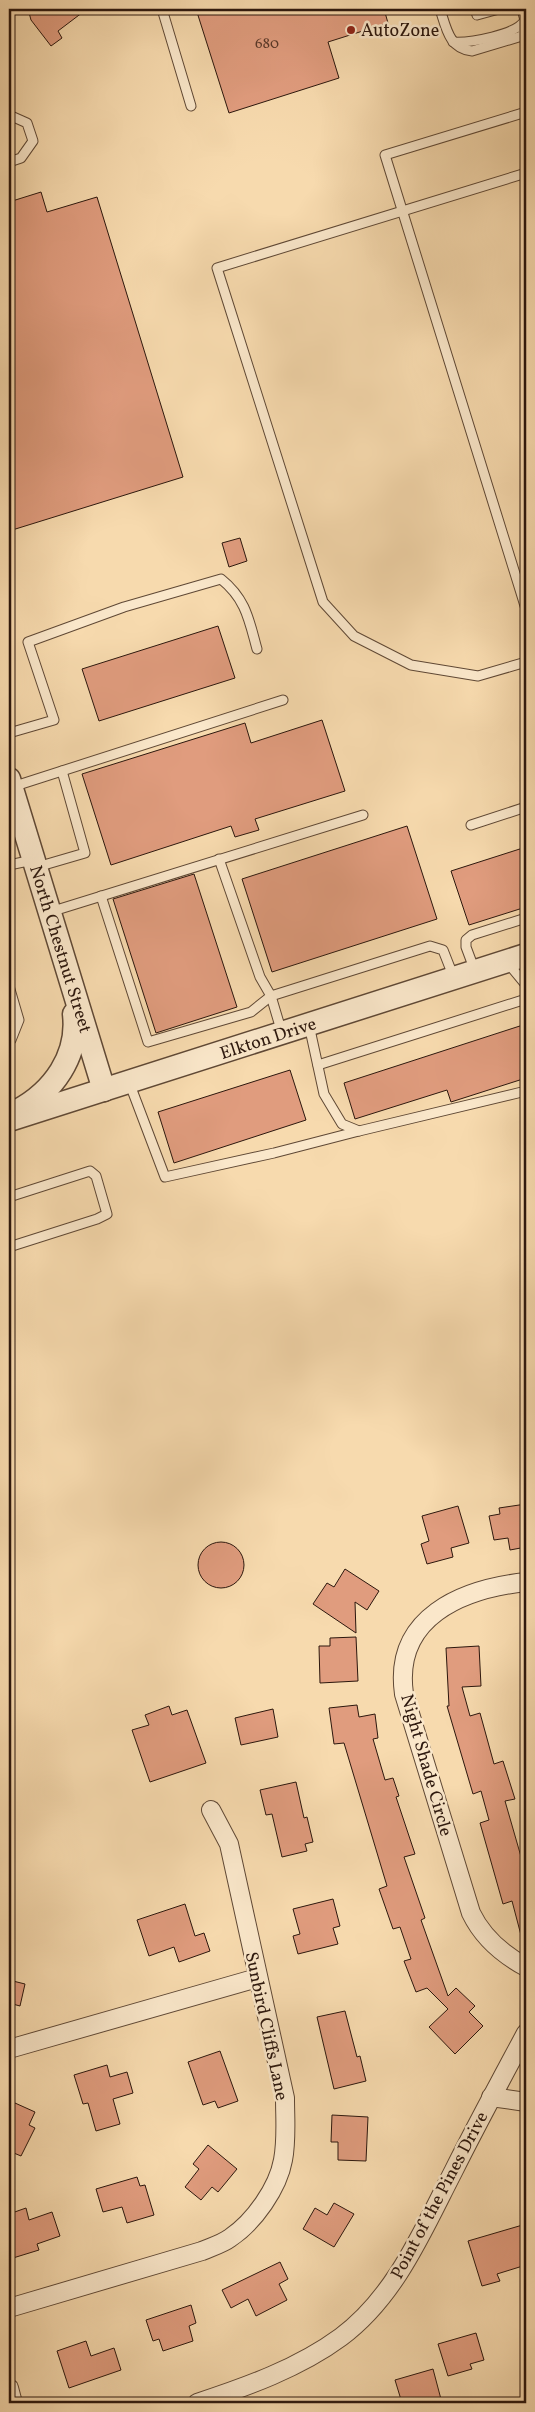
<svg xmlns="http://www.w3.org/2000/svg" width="535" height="2412" viewBox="0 0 535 2412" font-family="Vollkorn,serif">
	<rect width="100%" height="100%" fill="#f7daae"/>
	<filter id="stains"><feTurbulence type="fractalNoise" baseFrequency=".004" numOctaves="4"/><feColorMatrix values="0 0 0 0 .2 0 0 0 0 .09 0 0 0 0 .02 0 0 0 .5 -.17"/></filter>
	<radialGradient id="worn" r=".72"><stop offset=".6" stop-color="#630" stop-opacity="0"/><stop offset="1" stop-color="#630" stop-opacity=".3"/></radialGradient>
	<g fill="#e09c7e" stroke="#2c170d">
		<polygon points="28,9 87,9 58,31 62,38 51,46 31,20"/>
		<polygon points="196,9 384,9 388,23 328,42 339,78 229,113"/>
		<polygon points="41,192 47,212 97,197 183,477 9,531 9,202"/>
		<polygon points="240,538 247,561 229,567 222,543"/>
		<polygon points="218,626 235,678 99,721 82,669"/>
		<polygon points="322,720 345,791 255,819 259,830 235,837 231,826 111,865 82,774 245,723 251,743"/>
		<polygon points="407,826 437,919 272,972 242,879"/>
		<polygon points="526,847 526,907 469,925 451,871"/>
		<polygon points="194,874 237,1007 156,1033 113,899"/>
		<polygon points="526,1024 526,1078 451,1102 447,1090 355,1119 344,1083"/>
		<polygon points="290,1070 306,1120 174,1163 158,1112"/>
		<polygon points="526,1504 526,1547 510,1550 508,1538 494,1540 489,1516 500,1514 499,1508"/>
		<polygon points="458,1506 469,1543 451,1548 453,1557 427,1564 421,1544 429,1541 422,1516"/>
		<circle cx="221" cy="1565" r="23"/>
		<polygon points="345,1569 379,1591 367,1610 355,1602 356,1633 313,1604 327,1583 334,1587"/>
		<polygon points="356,1637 358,1681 320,1683 319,1646 330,1646 330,1638"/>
		<polygon points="479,1646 481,1686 462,1687 470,1716 480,1713 494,1764 503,1761 515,1799 505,1801 526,1874 526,1938 522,1939 512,1901 503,1904 480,1823 489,1820 481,1791 473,1794 447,1706 449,1706 446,1648"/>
		<polygon points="357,1705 359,1717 375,1714 378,1738 373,1739 385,1780 393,1778 399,1796 396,1797 415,1854 404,1857 425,1918 421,1920 448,1996 456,1988 475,2006 469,2012 483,2026 455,2054 429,2027 448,2009 427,1988 416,1992 404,1961 411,1959 400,1927 393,1929 379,1889 387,1886 344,1743 334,1744 329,1708"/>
		<polygon points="169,1706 172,1715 187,1710 206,1763 150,1782 132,1730 149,1725 145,1715"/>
		<polygon points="273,1709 278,1737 241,1745 235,1718"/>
		<polygon points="296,1782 304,1818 307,1817 313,1842 305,1844 307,1851 282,1857 272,1814 266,1815 260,1790"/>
		<polygon points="333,1899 340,1926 333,1928 338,1944 298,1954 293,1936 300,1934 293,1909"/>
		<polygon points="185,1904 195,1936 204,1933 210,1951 179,1962 174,1947 149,1956 137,1920"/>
		<polygon points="9,1980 25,1984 20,2006 9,2003"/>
		<polygon points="345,2011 357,2057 360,2056 366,2081 334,2089 317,2017"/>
		<polygon points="220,2051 238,2101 218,2108 215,2101 203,2105 188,2062"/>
		<polygon points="107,2065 110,2077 127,2072 133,2093 113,2099 120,2124 96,2131 88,2103 83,2104 74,2075"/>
		<polygon points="15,2103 35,2112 29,2125 35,2128 21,2156 9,2151 9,2116"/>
		<polygon points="332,2115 368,2117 366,2161 338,2160 338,2142 331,2142"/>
		<polygon points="208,2145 237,2169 218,2192 212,2187 201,2200 185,2187 199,2169 193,2164"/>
		<polygon points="137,2177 140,2186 145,2185 154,2215 127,2223 122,2207 103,2212 96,2189"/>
		<polygon points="334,2203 354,2214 334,2247 303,2229 315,2208 327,2215"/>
		<polygon points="26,2208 29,2220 52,2212 60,2236 37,2244 39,2250 13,2258 9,2244 9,2214"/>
		<polygon points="526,2224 526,2265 497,2274 500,2281 482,2286 468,2241"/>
		<polygon points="280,2262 288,2279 279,2284 287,2300 256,2316 248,2299 231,2308 222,2290"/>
		<polygon points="191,2305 196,2323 189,2326 193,2341 163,2351 159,2339 153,2341 146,2320"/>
		<polygon points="476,2333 484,2360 470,2364 472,2369 448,2376 438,2344"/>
		<polygon points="86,2341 91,2356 114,2348 121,2370 69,2388 57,2351"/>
		<polygon points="433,2369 442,2403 402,2403 395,2380"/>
	</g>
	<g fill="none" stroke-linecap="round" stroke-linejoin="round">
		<defs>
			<g id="service">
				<polyline points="162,9 191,106"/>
				<path d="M440,9C446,27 449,49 472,51L522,36L526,24L522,9"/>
				<polyline points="475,9 477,15 499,9"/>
				<path d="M453,42C470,43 517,35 525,20"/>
				<polyline points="526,112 385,155 526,609"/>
				<polyline points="9,115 27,123 33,141 21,158 9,162"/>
				<polyline points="526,173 217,268 323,602 354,636 411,665 478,676 526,662"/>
				<path d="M9,733L54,720L28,642L124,607L221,579C246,599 249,620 257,649"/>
				<polyline points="12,787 283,700"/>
				<polyline points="471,825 526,807"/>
				<polyline points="9,865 33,860"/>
				<polyline points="37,867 85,853 62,771"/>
				<polyline points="101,896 148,1042 251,1012 271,996 260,977 219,859"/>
				<polyline points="50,912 363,815"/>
				<polyline points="507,962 526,985"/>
				<polyline points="475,971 466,947 466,940 472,935 526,918"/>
				<polyline points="9,986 19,1020 11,1040"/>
				<polyline points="309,1025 324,1094 342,1124 359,1131 526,1091"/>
				<polyline points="282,1033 271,996 430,946 443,950 454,978"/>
				<polyline points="318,1065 526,999"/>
				<polyline points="129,1082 165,1177 274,1153 359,1131"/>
				<polyline points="9,1197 90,1171 96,1176 107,1214 97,1219 9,1247"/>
			</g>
			<g id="minor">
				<path d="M526,1582C462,1589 393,1617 404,1694L471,1913C483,1938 502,1954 526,1967"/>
				<polyline points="9,2049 257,1978"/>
				<polyline points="491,2097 526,2102"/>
				<path d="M9,2308L202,2251C211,2247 222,2244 230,2238C254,2222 278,2188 283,2160C287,2140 285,2119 285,2098L229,1844L211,1810"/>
				<polyline points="9,2388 13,2403"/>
				<path d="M197,2403C246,2387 299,2368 341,2337C396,2296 423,2230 454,2170C477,2124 502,2078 526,2033"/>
			</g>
			<g id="tertiary">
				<polyline points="9,779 104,1090"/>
				<path d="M17,1111C53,1092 79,1056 74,1014"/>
				<polyline points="9,1120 526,955"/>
			</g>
		</defs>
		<use href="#service" stroke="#5f4835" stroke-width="11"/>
		<use href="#minor" stroke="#5f4835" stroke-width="20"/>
		<use href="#tertiary" stroke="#5f4835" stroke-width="25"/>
		<use href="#service" stroke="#fae7ca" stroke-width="9"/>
		<use href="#minor" stroke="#fae7ca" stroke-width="18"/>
		<use href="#tertiary" stroke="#fae7ca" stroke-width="22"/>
	</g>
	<circle fill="#8f2418" stroke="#fae7ca" stroke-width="2" cx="351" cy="30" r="5"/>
	<g text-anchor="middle" stroke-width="5" stroke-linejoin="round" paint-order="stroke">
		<g font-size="15" fill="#593829">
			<text x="267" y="48">680</text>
		</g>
		<g font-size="18" fill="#2c170d" stroke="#fae7ca" text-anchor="start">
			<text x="361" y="36">AutoZone</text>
		</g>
		<g font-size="18" fill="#2c170d" stroke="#fae7ca">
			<text transform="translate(61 949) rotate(73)" y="6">North Chestnut Street</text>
			<text transform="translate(268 1038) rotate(-18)" y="6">Elkton Drive</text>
			<text transform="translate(427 1765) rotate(74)" y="6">Night Shade Circle</text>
			<text transform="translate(267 2026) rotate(78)" y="6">Sunbird Cliffs Lane</text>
			<text transform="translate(439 2195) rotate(-62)" y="6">Point of the Pines Drive</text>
		</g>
	</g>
	<rect width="535" height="2412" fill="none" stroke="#f7daae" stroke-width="30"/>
	<rect x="10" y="10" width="515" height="2392" fill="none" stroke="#2c170d" stroke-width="2.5"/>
	<rect x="15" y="15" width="505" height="2382" fill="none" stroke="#2c170d"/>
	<rect width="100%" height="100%" filter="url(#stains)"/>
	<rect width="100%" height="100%" fill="url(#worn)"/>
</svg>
